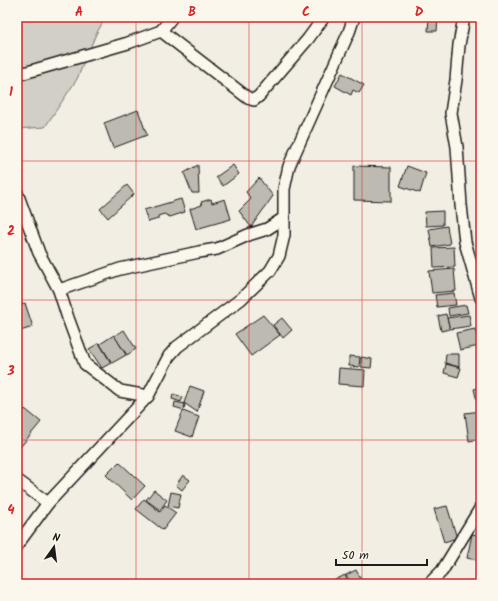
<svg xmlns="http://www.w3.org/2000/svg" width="498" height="601" viewBox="0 0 498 601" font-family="Kalam,sans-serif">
	<rect width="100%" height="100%" fill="#f2eee4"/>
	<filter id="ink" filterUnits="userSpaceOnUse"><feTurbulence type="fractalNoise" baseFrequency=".025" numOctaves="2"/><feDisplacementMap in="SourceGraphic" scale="8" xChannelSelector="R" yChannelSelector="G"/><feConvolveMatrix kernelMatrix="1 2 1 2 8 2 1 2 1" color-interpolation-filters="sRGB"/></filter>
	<g filter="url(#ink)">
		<polygon fill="#d2cfc6" stroke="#777671" points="17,17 106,17 96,34 77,79 45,127 17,129"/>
		<g fill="#bdbab1" stroke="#1c1c1c">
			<polygon points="429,17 438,17 437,31 428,31"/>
			<polygon points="342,73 364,85 359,93 353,90 351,95 335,86"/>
			<polygon points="138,110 147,135 113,148 104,123"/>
			<polygon points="198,165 199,193 192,193 184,173"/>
			<polygon points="233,165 239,174 223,186 216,177"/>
			<polygon points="354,166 391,167 391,201 354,200"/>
			<polygon points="407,166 426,173 420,193 400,186"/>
			<polygon points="259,178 273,196 251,227 239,211 251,199 246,192"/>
			<polygon points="127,185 134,194 108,218 100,209"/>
			<polygon points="181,199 185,212 170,217 164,214 158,216 158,219 148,222 144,210"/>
			<polygon points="211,199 212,203 225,199 231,219 196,229 190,209 202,205 201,202"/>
			<polygon points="443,211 443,225 426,226 425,212"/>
			<polygon points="447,226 450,244 432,247 429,229"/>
			<polygon points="454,247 455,267 434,268 433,248"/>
			<polygon points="454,269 456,291 432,293 429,271"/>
			<polygon points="454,293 456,305 437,307 435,295"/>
			<polygon points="25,303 33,327 17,332 17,306"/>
			<polygon points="466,305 468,313 449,316 448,308"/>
			<polygon points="446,314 450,329 441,331 438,316"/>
			<polygon points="263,315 280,335 251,356 235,334"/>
			<polygon points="469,315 471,326 450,329 447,318"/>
			<polygon points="282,318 292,330 283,338 273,325"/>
			<polygon points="475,329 479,346 460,350 456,333"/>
			<polygon points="124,330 136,349 127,355 114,336"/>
			<polygon points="114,335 126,355 112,363 100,344"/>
			<polygon points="99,343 111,363 102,368 89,349"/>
			<polygon points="446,354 459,354 459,367 445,363"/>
			<polygon points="349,356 360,357 359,367 349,366"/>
			<polygon points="361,357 372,359 371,368 361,367"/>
			<polygon points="446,364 461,368 458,377 444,373"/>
			<polygon points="339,368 365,370 364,386 338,384"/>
			<polygon points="190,386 204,391 197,412 184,403"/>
			<polygon points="481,387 481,404 478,405 474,389"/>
			<polygon points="173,394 183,397 181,402 172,399"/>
			<polygon points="175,402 185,404 184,410 174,407"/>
			<polygon points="25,409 41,422 17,451 17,418"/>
			<polygon points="183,411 199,417 192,437 175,431"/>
			<polygon points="481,411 481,439 469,441 465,413"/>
			<polygon points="119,462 145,486 132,500 106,475"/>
			<polygon points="183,475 190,480 182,490 176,485"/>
			<polygon points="154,490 167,500 160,510 146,500"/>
			<polygon points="171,492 181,494 178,508 168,506"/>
			<polygon points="144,499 160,512 165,505 176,513 163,530 136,509"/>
			<polygon points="447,506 457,538 444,542 434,509"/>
			<polygon points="472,534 481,536 481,561 467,558"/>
			<polygon points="356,570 363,583 361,584 351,584 346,575"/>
			<polygon points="345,575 349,584 327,584"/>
		</g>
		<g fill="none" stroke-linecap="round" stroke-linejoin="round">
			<defs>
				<g id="minor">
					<polyline points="464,17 459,45 456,80 451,113 457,147 461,205 465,242 481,298"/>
					<polyline points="161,31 248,98 254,100 259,96 308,39 324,17"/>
					<polyline points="17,75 128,43 161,31 172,17"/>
					<polyline points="17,193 39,253 59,290 68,318 85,364 120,391 148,396"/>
					<polyline points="59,290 120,269 199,252 217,249 248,235 267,229 284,218"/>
					<polyline points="17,480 48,503"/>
					<polyline points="17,545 48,503 148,396 169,356 177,347 241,299 270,271 279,256 284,235 284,189 289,166 349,32 354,17"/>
					<polyline points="429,584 442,571 481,507"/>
				</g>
			</defs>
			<use href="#minor" stroke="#1c1c1c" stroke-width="14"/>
			<use href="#minor" stroke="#fbf7ec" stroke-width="11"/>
		</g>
	</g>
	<path fill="none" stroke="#d62828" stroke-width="1" stroke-opacity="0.55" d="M136,17V584M249,17V584M362,17V584M17,161H481M17,300H481M17,440H481"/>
	<rect width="498" height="601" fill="none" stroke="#fbf7ec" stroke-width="44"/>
	<g transform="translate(54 547) rotate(14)" stroke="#fbf7ec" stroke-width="3" paint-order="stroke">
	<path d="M0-3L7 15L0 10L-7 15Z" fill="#1c1c1c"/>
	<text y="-6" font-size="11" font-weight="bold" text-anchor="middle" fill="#1c1c1c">N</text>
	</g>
	<path d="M336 559v6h91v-6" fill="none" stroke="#1c1c1c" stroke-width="2"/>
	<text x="342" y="559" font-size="12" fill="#1c1c1c" stroke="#fbf7ec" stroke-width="3" paint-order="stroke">50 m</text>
	<rect x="22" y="22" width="454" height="557" fill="none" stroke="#d62828" stroke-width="1.5"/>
	<g font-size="13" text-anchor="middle" font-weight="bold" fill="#d62828">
		<text x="79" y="16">A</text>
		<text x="192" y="16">B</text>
		<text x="306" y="16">C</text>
		<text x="419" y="16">D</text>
		<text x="11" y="96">1</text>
		<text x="11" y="235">2</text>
		<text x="11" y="375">3</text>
		<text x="11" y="514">4</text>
	</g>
</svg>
